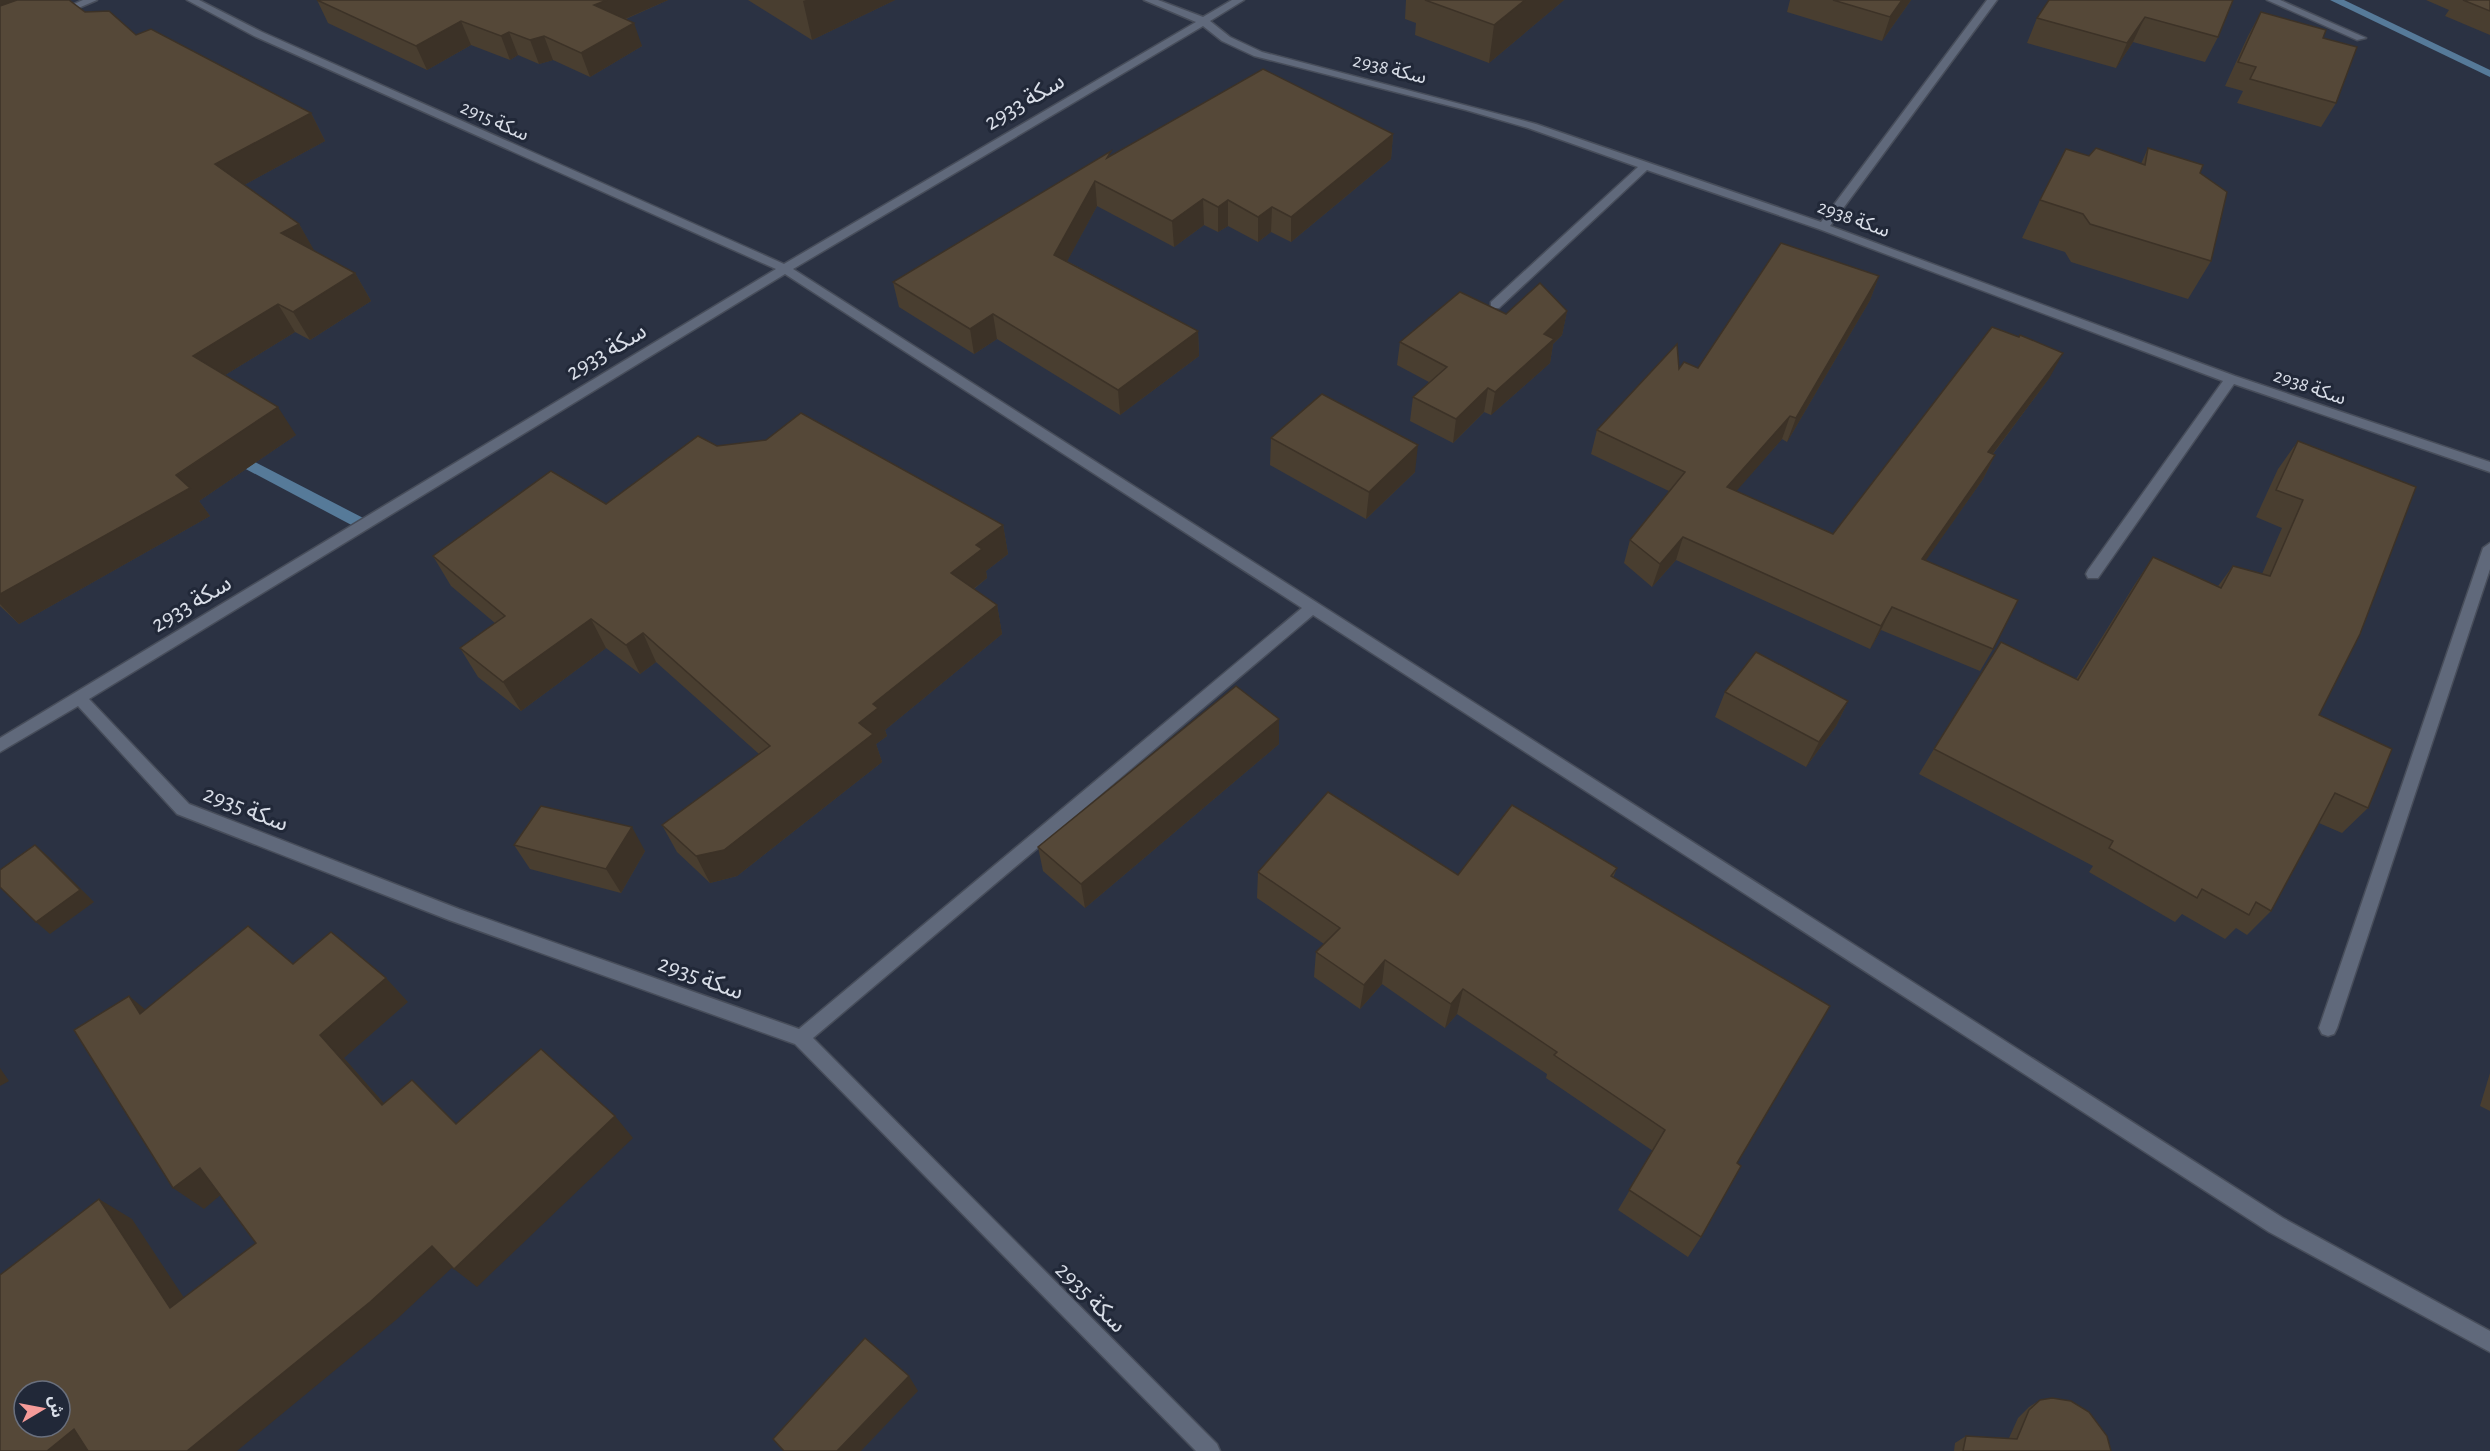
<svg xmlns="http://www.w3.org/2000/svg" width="2490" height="1451" viewBox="0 0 2490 1451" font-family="'Alegreya Sans','Noto Sans Arabic',sans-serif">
	<rect width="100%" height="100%" fill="#2b3243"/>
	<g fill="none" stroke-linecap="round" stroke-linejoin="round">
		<g fill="#567a99" fill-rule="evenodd">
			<polygon points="2330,0 2344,0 2490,70 2490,77"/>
			<polygon points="232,450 369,521 371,525 369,529 359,529 227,459 225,455"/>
		</g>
		<defs>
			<g id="minor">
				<polygon points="83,0 97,0 62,15 54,13"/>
				<path d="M187,0H199L262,32L784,264L1196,22L1144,0H1158L1203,17L1232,0H1244L1210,21L1230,37L1262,52L1536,124L1821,222L1987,0H1997L1830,226L2235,376L2490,462V472L2234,384L2098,578H2088L2086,574L2088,570L2223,381L1819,229L1647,170L1499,308H1491V302L1638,167L1528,128L1466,110L1254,56L1222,41L1203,26L793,269L2283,1218L2490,1331V1352L2269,1232L1313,615L813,1038L1217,1444L1220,1451H1196L795,1044L449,920L177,814L78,706L0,752V738L776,269L254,36ZM785,274L1302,608L799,1029L459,909L189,804L89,699Z"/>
				<polygon points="2267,0 2280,0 2366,38 2357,40"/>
				<polygon points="2490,543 2490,569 2337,1028 2334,1034 2328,1036 2322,1034 2319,1028 2483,548"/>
			</g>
		</defs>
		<use href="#minor" stroke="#474d5a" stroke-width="3"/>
		<use href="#minor" fill="#60697b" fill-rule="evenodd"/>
	</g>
	<g fill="#493e30">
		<polygon points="0,0 85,12 311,113 325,141 244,185 299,224 314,251 355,273 371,301 310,340 295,332 225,375 296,435 199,501 210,516 19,624 0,606"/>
		<polygon points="317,0 668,0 626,19 642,46 590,77 553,60 539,64 518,55 510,60 471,45 427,70 328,23"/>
		<polygon points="748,0 895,0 812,40"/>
		<polygon points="1406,0 1564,0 1489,63 1415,35 1416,23 1405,19"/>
		<polygon points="1790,0 1911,0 1882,41 1787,12"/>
		<polygon points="2233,0 2218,37 2205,62 2133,42 2116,68 2027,43 2037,18"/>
		<polygon points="2426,0 2490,0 2490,35 2445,16 2449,10"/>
		<polygon points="2261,12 2323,38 2336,103 2321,127 2237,103 2243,91 2225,86 2248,36"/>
		<polygon points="1393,134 1391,159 1291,242 1271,232 1258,242 1228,226 1218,232 1204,225 1174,247 1097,206 1067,261 1198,331 1199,356 1120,415 997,339 974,354 899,307 893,282 1111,155"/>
		<polygon points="2148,148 2200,173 2211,261 2188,299 2071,262 2065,252 2022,238 2040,200 2089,156 2141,164"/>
		<polygon points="1879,276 1870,300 1787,442 1782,439 1736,491 1833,534 2050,377 1993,454 1995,455 1983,479 1925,561 1993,649 1980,671 1881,630 1870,649 1676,560 1652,587 1624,563 1630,540 1669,491 1591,454 1597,430 1679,369 1698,368"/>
		<polygon points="1567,311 1562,335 1553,344 1550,363 1491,415 1484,412 1453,443 1410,421 1413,397 1429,382 1397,365 1400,342 1506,314"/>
		<polygon points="1271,438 1415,472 1366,519 1270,465"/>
		<polygon points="766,440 1003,525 1008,554 986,571 987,578 974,589 997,605 1002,634 885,730 887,736 876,744 882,762 737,876 710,883 677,852 662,825 759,754 656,662 640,674 606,648 521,711 478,677 460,648 495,623 451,586 433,556 606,504 717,446"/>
		<polygon points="2298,441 2319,715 2368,808 2342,833 2319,823 2271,911 2247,935 2236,928 2225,939 2182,914 2175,922 2089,872 2093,866 1919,774 1934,749 2076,679 2135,584 2153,557 2218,586 2233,566 2262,574 2282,528 2256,517 2278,469"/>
		<polygon points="1725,692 1848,701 1836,726 1806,767 1715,717"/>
		<polygon points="1279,719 1279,744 1085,908 1043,871 1038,847"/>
		<polygon points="514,845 645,851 621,893 530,869"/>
		<polygon points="1617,868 1613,878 1737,1163 1701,1237 1688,1257 1618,1210 1653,1151 1546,1078 1547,1074 1457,1014 1445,1028 1382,984 1360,1009 1314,977 1316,952 1324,944 1257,898 1258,872 1458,875"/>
		<polygon points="2490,1073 2490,1111 2480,1106"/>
		<polygon points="2040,1400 2111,1451 1954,1451 1955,1443 1966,1436 2009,1438 2018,1418 2029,1407"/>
	</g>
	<g fill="#3c3227">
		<polygon points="0,0 55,0 0,30"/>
		<polygon points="607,0 668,0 602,29 594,5"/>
		<polygon points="806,0 895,0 812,40 803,1"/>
		<polygon points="1525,0 1564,0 1489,63 1494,25"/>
		<polygon points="1902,0 1911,0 1882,41 1890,17"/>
		<polygon points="2145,17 2133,42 2116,68 2127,43"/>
		<polygon points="461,21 471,45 427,70 416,46"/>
		<polygon points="634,23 642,46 590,77 581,53"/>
		<polygon points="509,32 518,55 510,60 501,36"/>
		<polygon points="544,36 553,60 539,64 530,40"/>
		<polygon points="311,113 325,141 231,192 215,164"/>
		<polygon points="1393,134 1391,159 1291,242 1291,217"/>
		<polygon points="1095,181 1097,206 1057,280 1054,255"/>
		<polygon points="1203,199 1204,225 1174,247 1172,221"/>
		<polygon points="1228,200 1228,226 1218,232 1218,207"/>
		<polygon points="1272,207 1271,232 1258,242 1258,217"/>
		<polygon points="299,224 315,252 281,233"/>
		<polygon points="355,273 371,301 310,340 293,312"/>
		<polygon points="1879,276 1870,300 1787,442 1796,418"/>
		<polygon points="278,304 295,332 212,383 193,356"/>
		<polygon points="1567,311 1562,335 1553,344 1550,363 1491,415 1495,392 1544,334"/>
		<polygon points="993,314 997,339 974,354 970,329"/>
		<polygon points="1198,331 1199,356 1120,415 1118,390"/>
		<polygon points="2063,353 2050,377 1976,476 1988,452"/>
		<polygon points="1488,388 1484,412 1453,443 1456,419"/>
		<polygon points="278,407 296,435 199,501 210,516 19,624 0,604 0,594"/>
		<polygon points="1790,416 1782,439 1719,511 1727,487"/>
		<polygon points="1418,445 1415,472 1366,519 1369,492"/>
		<polygon points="1995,455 1983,479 1910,583 1922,559"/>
		<polygon points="1003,525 1008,554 986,571 987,578 957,602 951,573 976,545"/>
		<polygon points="1683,537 1676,560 1652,587 1660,564"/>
		<polygon points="997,605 1002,634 885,730 887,736 876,744 882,762 737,876 710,883 696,856 859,723 873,704"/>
		<polygon points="1892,607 1881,630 1870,649 1881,626"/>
		<polygon points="591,619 606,648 521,711 503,682"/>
		<polygon points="643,633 656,662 640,674 626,645"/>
		<polygon points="1848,701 1836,726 1806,767 1819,742"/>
		<polygon points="1279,719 1279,744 1085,908 1081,884"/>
		<polygon points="632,827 645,851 621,893 606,869"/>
		<polygon points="35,845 49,857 94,902 50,934 36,922"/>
		<polygon points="1385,960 1382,984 1360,1009 1364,985"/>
		<polygon points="386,978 408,1002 344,1058 405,1127 382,1105 320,1035"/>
		<polygon points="1463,989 1457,1014 1445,1028 1451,1004"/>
		<polygon points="129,996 158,1020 140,1014"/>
		<polygon points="0,1068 9,1081 0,1086"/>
		<polygon points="615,1116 633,1138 477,1287 454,1269"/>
		<polygon points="200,1168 229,1188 204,1209 173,1188"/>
		<polygon points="99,1199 132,1219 202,1325 170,1308"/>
		<polygon points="432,1246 455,1265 396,1320 237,1451 187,1451"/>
		<polygon points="909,1376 918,1391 861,1451 837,1451"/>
		<polygon points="74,1429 101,1451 47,1451"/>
	</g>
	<g fill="#554838" stroke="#3c3227" stroke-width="1.5" fill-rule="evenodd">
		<polygon points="17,0 69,0 85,12 109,11 136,35 151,29 311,113 215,164 299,224 281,233 355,273 293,312 278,304 193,356 278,407 176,475 190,488 0,594 0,6"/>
		<polygon points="317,0 607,0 594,5 634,23 581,53 544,36 530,40 509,32 501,36 461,21 416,46"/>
		<polygon points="1425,0 1525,0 1494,25"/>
		<polygon points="1833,0 1902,0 1890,17"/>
		<polygon points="2049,0 2233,0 2218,37 2145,17 2127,43 2037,18"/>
		<polygon points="2463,0 2490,0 2490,11"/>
		<polygon points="2261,12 2326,30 2323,38 2357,47 2336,103 2250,79 2256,67 2238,62"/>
		<polygon points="1263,69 1393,134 1291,217 1272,207 1258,217 1228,200 1218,207 1203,199 1172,221 1095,181 1054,255 1198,331 1118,390 993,314 970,329 893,282 1111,151 1107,158"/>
		<polygon points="2096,148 2145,165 2148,148 2203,165 2200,173 2227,192 2211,261 2090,224 2083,214 2040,200 2066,149 2089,156"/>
		<polygon points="1781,243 1879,276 1796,418 1790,416 1727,487 1833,534 1992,327 2019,337 2020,335 2063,353 1988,452 1995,455 1922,559 2018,600 1993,649 1892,607 1881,626 1683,537 1660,564 1630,540 1685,472 1597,430 1677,344 1679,369 1684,362 1698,368"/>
		<polygon points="1540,283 1567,311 1544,334 1554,339 1495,392 1488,388 1456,419 1413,397 1447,367 1400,342 1460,292 1506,314"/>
		<polygon points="1322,394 1418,445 1369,492 1271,438"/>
		<polygon points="801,413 1003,525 976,545 982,549 951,573 997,605 873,704 878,708 859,723 873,734 724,850 696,856 662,825 770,746 643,633 626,645 591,619 503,682 460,648 505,616 433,556 551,471 606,504 698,436 717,446 766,440"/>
		<polygon points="2298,441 2416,487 2360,634 2319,715 2392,749 2368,808 2335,793 2271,911 2256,902 2249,915 2202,889 2197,898 2109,848 2113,841 1934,749 2001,642 2078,680 2153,557 2221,588 2233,566 2270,576 2303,500 2276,490"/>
		<polygon points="1756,652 1848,701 1819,742 1725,692"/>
		<polygon points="1236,686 1279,719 1081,884 1038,847"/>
		<polygon points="1328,792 1458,875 1512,805 1617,868 1611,876 1830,1006 1737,1163 1741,1166 1701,1237 1629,1190 1665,1130 1554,1055 1557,1052 1463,989 1451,1004 1385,960 1364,985 1316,952 1340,928 1258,872"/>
		<polygon points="541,806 632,827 606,869 514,845"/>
		<polygon points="35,845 80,890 36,922 0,887 0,870"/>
		<path d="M248,926L293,964L331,932L386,978L320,1035L382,1105L412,1080L456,1124L541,1049L615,1116L454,1269L432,1246L370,1302L187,1451H88L74,1429L47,1451H0V1275L99,1199L170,1308L256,1243L200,1168L173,1188L74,1030L129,996L140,1014ZM24,1391H60V1427H24Z"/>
		<polygon points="865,1338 909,1376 837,1451 784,1451 773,1439"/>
		<polygon points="2052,1398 2071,1401 2089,1412 2107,1436 2111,1451 1963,1451 1966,1436 2017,1439 2029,1410 2040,1400"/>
	</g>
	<g text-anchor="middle" stroke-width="6" stroke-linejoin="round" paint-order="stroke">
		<g font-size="20" fill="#d8dde7" stroke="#212838">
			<text transform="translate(1390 68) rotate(14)" y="7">سكة 2938</text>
			<text transform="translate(495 120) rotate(24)" y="7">سكة 2915</text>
			<text transform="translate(1854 218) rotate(20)" y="7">سكة 2938</text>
			<text transform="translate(2310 386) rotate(19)" y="7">سكة 2938</text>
		</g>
		<g font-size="24" fill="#d8dde7" stroke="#212838">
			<text transform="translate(1024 101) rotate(-31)" y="8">سكة 2933</text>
			<text transform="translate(606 351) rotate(-31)" y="8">سكة 2933</text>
			<text transform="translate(191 603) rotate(-31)" y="8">سكة 2933</text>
			<text transform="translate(246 808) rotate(21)" y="8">سكة 2935</text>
			<text transform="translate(701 977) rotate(20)" y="8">سكة 2935</text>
			<text transform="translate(1091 1297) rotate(45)" y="8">سكة 2935</text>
		</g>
	</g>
	<g transform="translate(42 1409) rotate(80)"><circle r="28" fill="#212838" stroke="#6a707e" stroke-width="1.5"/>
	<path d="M0-4.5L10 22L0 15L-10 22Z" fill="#f59b99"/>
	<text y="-9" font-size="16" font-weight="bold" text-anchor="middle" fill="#d8dde7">ش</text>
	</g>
</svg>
